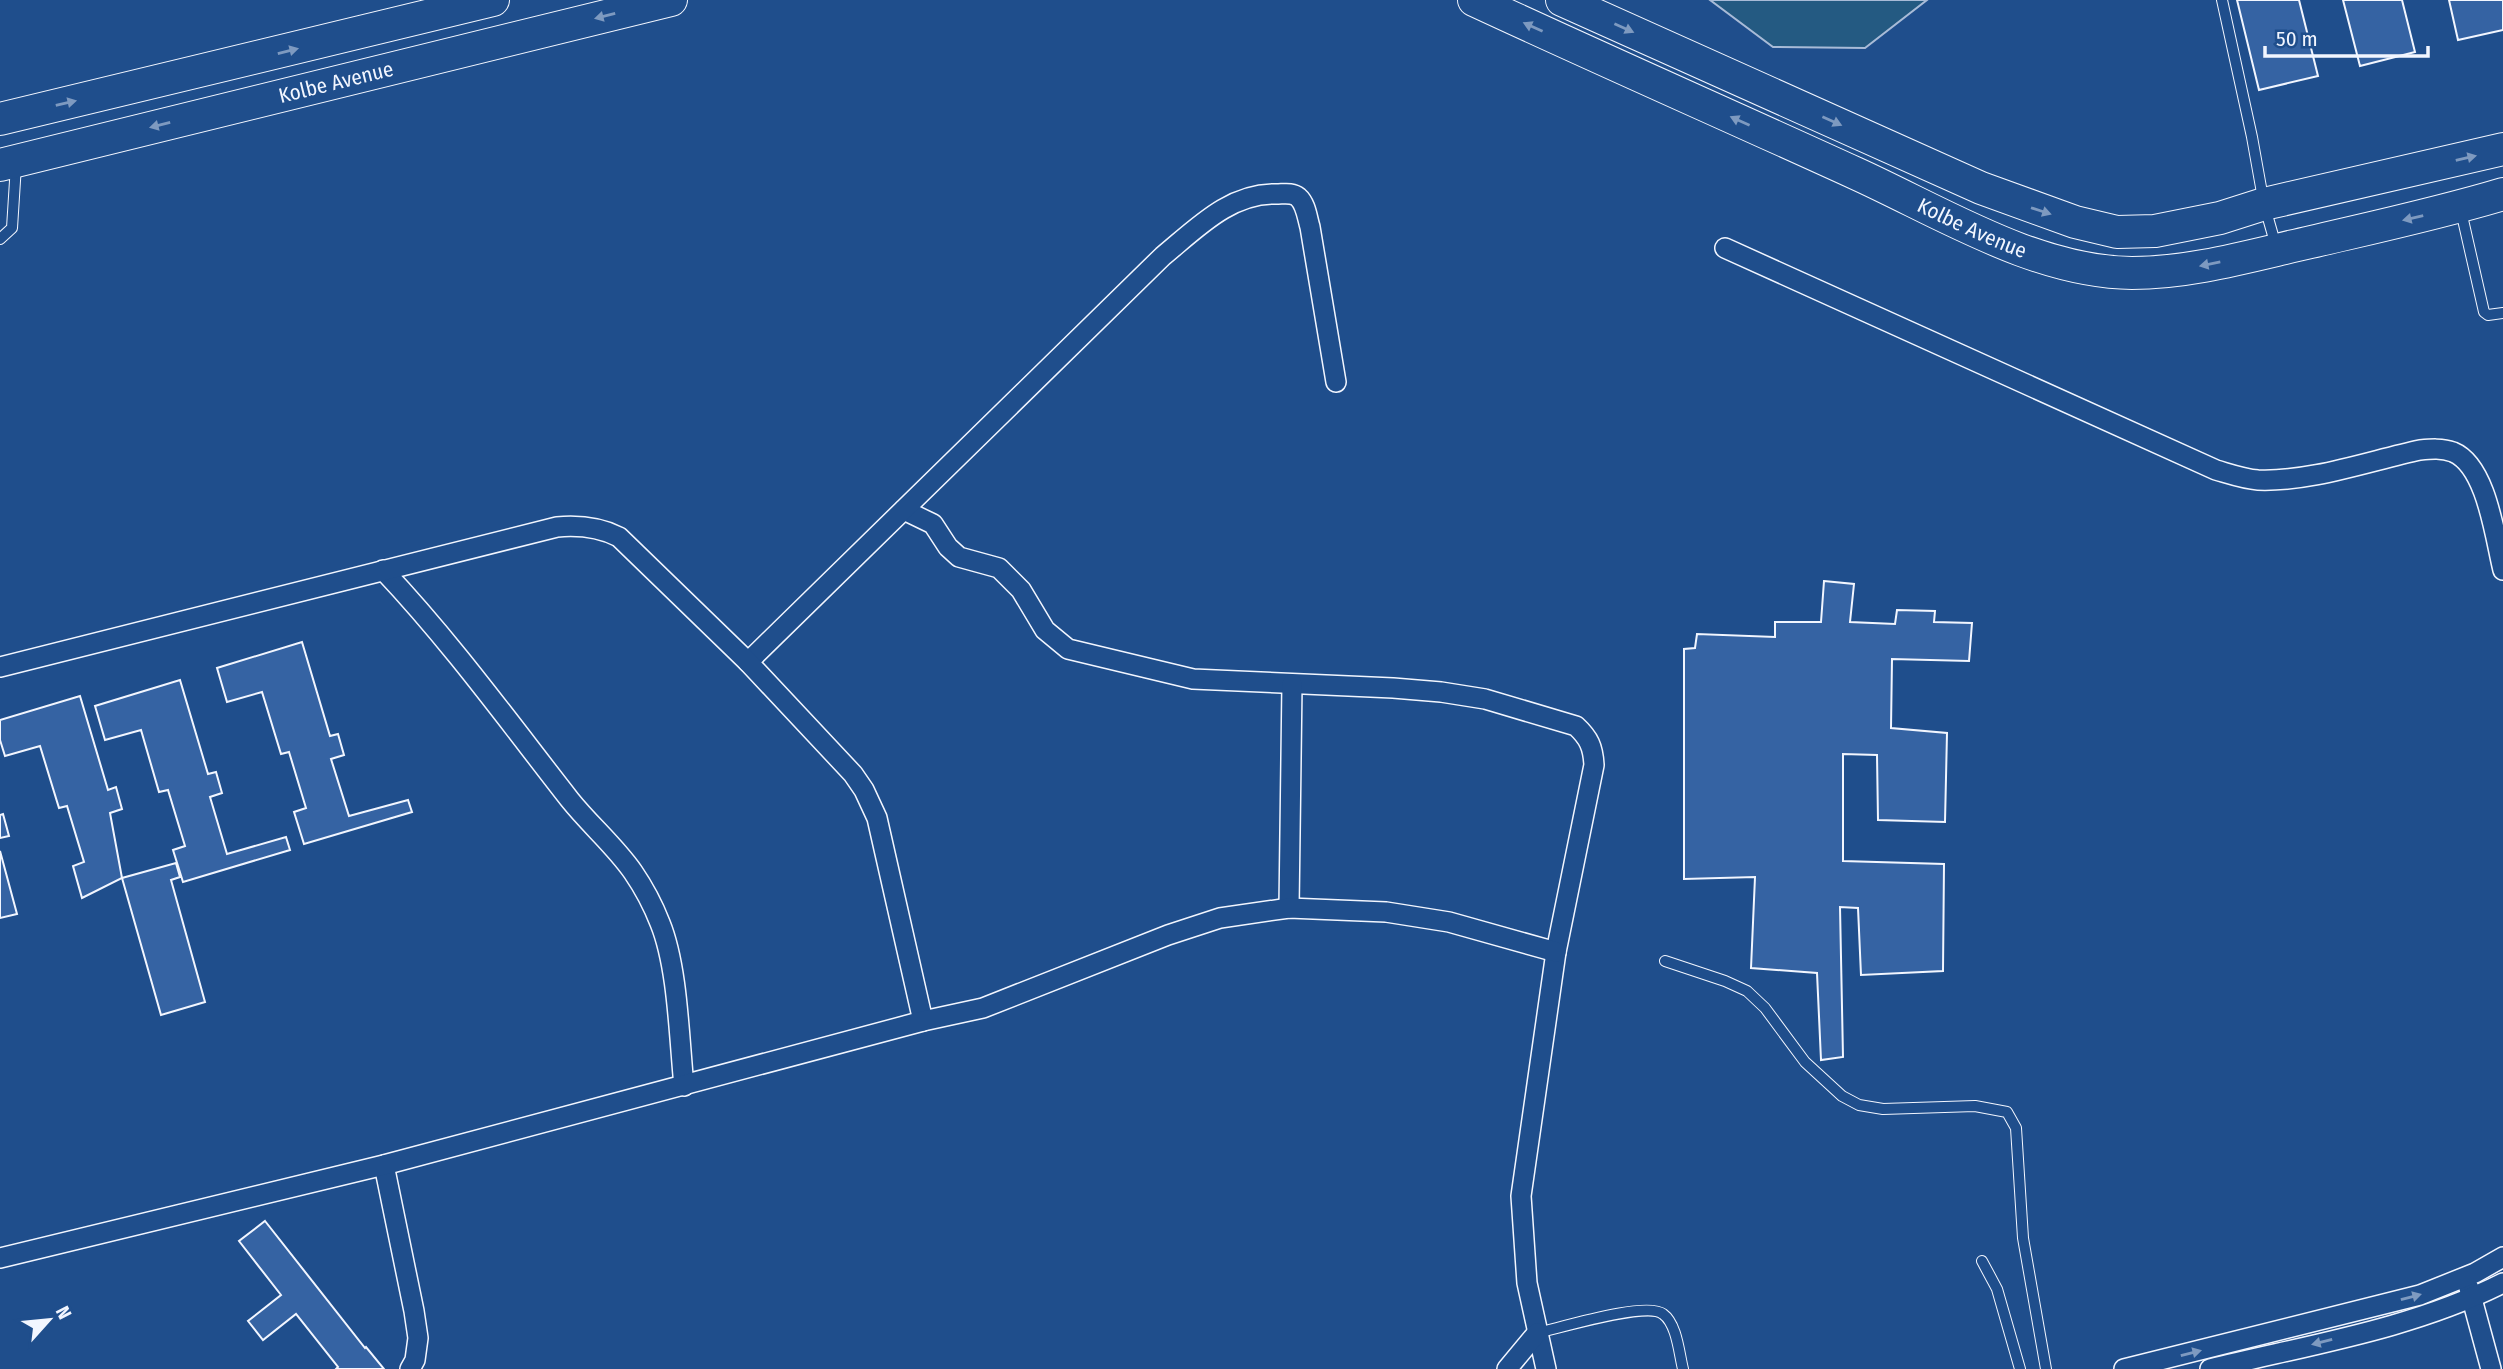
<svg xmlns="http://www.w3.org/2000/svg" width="2503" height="1369" viewBox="0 0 2503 1369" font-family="'Fira Sans Condensed',sans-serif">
	<rect width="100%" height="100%" fill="#1f4e8c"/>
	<polygon fill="#245a82" stroke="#a8bbd7" stroke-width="2" points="1710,0 1927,0 1865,48 1773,47"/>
	<g fill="#3563a3" stroke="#f2f6ff" stroke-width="2">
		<polygon points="2237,0 2299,0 2318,76 2259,90"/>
		<polygon points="2343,0 2402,0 2415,52 2360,66"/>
		<polygon points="2449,0 2503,0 2503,30 2458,40"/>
		<polygon points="1824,581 1854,584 1850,622 1895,624 1897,610 1935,611 1934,622 1972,623 1969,661 1892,659 1891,728 1947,733 1945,822 1878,820 1877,755 1843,754 1843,861 1944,864 1943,971 1861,975 1858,908 1840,907 1843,1057 1821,1060 1817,973 1751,968 1755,877 1684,879 1684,649 1695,648 1697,634 1775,637 1775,622 1821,622"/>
		<polygon points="302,642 330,736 338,734 344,755 331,759 349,816 408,800 412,812 304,844 294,812 306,808 289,752 281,754 262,692 227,702 217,668"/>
		<polygon points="180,680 208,774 216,772 222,793 210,797 227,854 286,837 290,850 183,882 173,850 185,846 168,790 159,792 141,730 105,740 95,706"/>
		<polygon points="80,696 108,790 116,787 122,809 110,813 122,878 82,898 73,866 84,862 67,806 59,808 40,746 5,756 0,740 0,720"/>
		<polygon points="3,814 9,836 0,838 0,815"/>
		<polygon points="0,851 17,914 0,918"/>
		<polygon points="176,863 180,877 171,880 205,1002 161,1015 122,878"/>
		<polygon points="265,1221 365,1348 366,1347 384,1369 336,1369 338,1367 296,1314 263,1340 248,1321 281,1295 239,1241"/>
	</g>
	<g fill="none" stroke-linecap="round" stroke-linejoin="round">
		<defs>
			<g id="lane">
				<polyline points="2222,0 2252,137 2264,204 2276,246"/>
				<polyline points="2461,211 2484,312 2488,315 2503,313"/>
				<polyline points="0,239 12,228 16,165"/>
				<polyline points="1665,961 1725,981 1747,991 1765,1008 1805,1062 1842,1096 1859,1105 1883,1109 1975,1106 2007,1112 2016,1128 2023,1238 2046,1369"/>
				<polyline points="1982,1261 1997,1289 2020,1369"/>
				<path d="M1537,1333C1560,1328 1647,1301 1663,1314C1677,1324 1679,1353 1683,1369"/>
			</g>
			<g id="street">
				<path d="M1725,248L2216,470C2230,474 2244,479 2258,480C2311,482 2369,461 2420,450C2431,449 2442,448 2453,452C2487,466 2495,538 2503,570"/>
				<path d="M904,510L933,524L948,547L959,557L999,568L1021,590L1045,630L1068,649L1193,679L1393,688L1441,692L1485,699L1576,726C1589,738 1593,747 1594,765L1556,952L1521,1196L1527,1283L1546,1369"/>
				<path d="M383,570C451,642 509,722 570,800C590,825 615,846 633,872C644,888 653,905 660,923C678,967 679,1038 684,1086"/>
				<path d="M748,662L1163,256C1197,228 1230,193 1276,194C1284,194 1292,192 1298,197C1306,204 1307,217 1310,227L1336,382"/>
				<path d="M0,667L557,527C579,525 599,527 619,537L748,662L853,774L864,790L877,818L923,1021"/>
				<polyline points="1289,908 1292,684"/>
				<polyline points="384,1165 414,1311 418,1338 415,1360 410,1369"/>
				<polyline points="0,1258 384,1165 923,1021 983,1008 1168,935 1220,918 1289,908 1386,912 1449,922 1556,952"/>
				<polyline points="2469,1288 2491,1369"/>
				<polyline points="1507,1369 1537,1333"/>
				<polyline points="2124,1369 2420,1295 2475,1273 2503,1257"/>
				<path d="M2210,1369C2308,1345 2412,1329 2503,1283"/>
			</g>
			<g id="primary">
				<path id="s1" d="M1474,0C1601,59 1728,115 1855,173C1941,212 2035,272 2132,273C2192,273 2253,255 2311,242C2375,227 2440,213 2503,194"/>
				<polyline points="1562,0 1981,188 2075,222 2117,232 2155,231 2220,218 2264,204 2503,149"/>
				<polyline points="0,119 493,0"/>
				<path id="s2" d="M0,165L671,0"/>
			</g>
		</defs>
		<use href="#lane" stroke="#f2f6ff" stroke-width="12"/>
		<use href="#street" stroke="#f2f6ff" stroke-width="22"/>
		<use href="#primary" stroke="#f2f6ff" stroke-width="34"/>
		<use href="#lane" stroke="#1f4e8c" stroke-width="10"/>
		<use href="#street" stroke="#1f4e8c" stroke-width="19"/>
		<use href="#primary" stroke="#1f4e8c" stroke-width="32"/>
	</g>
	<defs><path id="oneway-solid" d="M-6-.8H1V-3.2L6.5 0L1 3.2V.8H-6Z" transform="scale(1.75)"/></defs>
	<g fill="#7e9ac0">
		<use href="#oneway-solid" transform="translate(605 16) rotate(166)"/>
		<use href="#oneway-solid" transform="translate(1533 27) rotate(-156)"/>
		<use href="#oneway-solid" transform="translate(1624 28) rotate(24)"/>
		<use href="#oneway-solid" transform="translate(288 51) rotate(-14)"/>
		<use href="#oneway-solid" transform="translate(66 103) rotate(-13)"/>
		<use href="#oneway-solid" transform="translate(1740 121) rotate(-156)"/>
		<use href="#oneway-solid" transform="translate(1832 121) rotate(24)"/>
		<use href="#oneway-solid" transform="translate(160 125) rotate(166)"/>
		<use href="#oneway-solid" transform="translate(2466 158) rotate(-13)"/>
		<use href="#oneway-solid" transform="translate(2041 211) rotate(18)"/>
		<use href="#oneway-solid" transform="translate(2413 218) rotate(167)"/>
		<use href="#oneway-solid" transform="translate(2210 264) rotate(169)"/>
		<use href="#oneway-solid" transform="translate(2411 1297) rotate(-15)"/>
		<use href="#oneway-solid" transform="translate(2322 1342) rotate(166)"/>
		<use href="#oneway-solid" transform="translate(2191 1353) rotate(-14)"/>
	</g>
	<g text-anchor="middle" stroke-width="5" stroke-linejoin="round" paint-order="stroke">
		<g font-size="21" fill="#f2f6ff" stroke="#1f4e8c">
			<text dy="7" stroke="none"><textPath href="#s2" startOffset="346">Kolbe Avenue</textPath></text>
			<text dy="7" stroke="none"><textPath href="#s1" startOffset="548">Kolbe Avenue</textPath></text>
		</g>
	</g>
	<g transform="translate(49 1320) rotate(63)" stroke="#1f4e8c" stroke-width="5" paint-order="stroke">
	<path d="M0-5L12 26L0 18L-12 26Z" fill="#f2f6ff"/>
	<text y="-10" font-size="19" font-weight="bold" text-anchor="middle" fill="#f2f6ff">N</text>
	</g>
	<path d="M2265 46v10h163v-10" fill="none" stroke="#f2f6ff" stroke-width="3.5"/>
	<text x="2276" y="46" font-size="21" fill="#f2f6ff" stroke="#1f4e8c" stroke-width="5" paint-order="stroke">50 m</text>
</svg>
